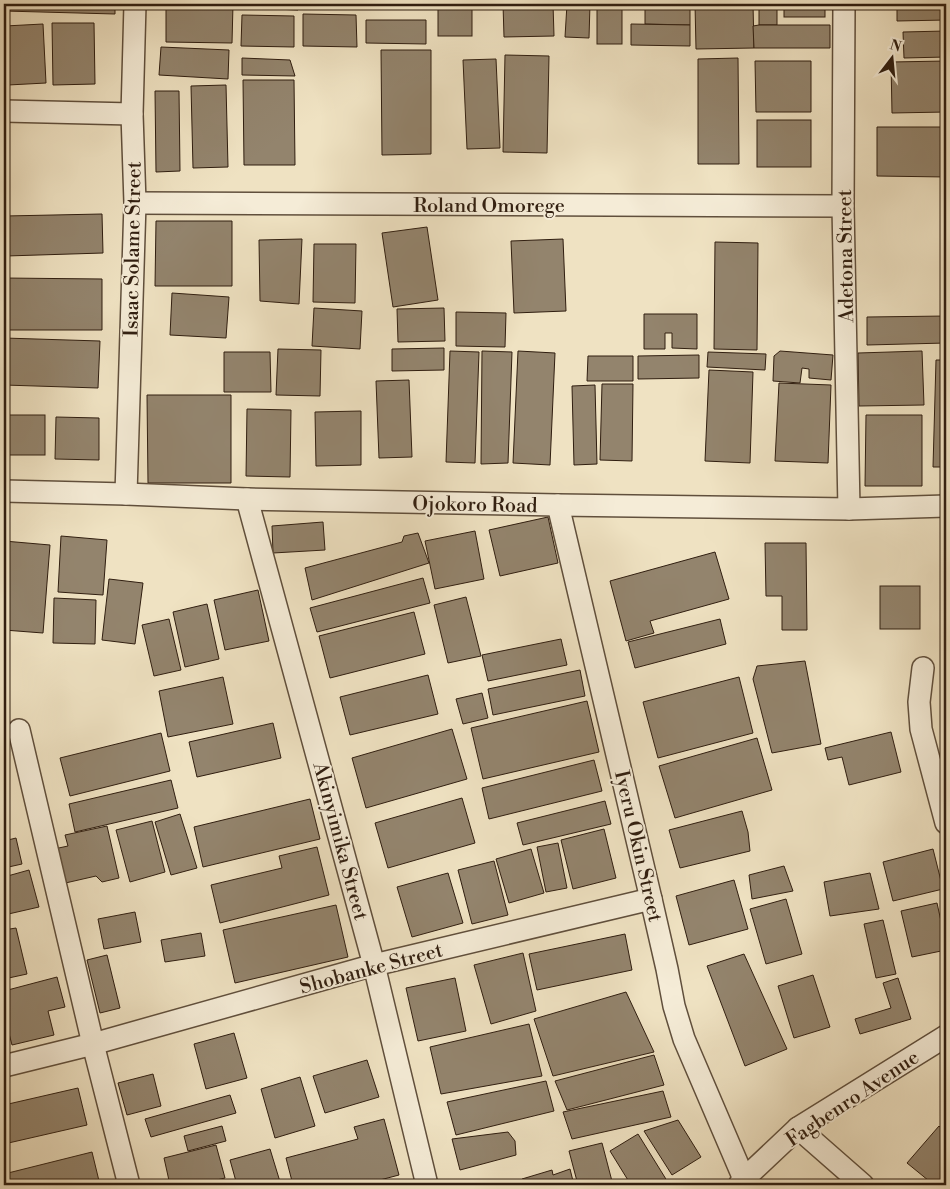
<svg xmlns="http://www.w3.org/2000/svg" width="950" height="1189" viewBox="0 0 950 1189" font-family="'Libre Bodoni',serif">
	<rect width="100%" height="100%" fill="#efe2c2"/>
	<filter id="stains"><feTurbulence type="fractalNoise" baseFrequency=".004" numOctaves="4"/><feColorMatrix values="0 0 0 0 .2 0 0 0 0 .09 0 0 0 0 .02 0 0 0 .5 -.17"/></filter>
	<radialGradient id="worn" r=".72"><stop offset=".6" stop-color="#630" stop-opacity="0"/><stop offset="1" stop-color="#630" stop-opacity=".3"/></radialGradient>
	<g fill="#93846d" stroke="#301e10">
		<polygon points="4,4 115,4 115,14 4,11"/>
		<polygon points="166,4 233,4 232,43 166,42"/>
		<polygon points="274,4 298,4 298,10 274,9"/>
		<rect x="406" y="4" width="25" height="2"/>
		<rect x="438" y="4" width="34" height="32"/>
		<polygon points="503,4 553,4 554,36 504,37"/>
		<polygon points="567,4 590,4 589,38 565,37"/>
		<rect x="597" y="4" width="25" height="40"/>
		<polygon points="645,4 690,4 690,25 645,24"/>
		<polygon points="695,4 753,4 754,48 696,49"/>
		<rect x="759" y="4" width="18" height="21"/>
		<rect x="784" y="4" width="41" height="13"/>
		<polygon points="897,4 946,4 946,20 897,21"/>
		<polygon points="303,14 356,15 357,47 303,46"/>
		<polygon points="242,15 294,16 294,47 241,46"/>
		<polygon points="366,20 426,20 426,44 366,43"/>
		<polygon points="52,23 94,23 95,84 53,85"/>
		<polygon points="43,24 46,83 8,85 5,26"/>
		<polygon points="631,24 690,25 690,46 631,45"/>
		<polygon points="759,25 830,25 830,48 754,48 753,26"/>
		<polygon points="946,31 946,57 904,58 903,32"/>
		<polygon points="161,47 229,50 228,79 159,75"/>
		<polygon points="381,50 431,50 431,154 382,155"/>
		<polygon points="505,55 549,56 547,153 503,152"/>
		<polygon points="242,58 290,60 295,76 242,75"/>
		<polygon points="738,58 739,164 698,164 698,59"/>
		<polygon points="496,59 500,148 467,149 463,60"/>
		<polygon points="755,61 811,61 811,112 756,112"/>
		<polygon points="946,61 946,112 892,113 891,62"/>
		<polygon points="243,80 294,80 295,165 244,165"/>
		<polygon points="226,85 228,167 193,168 191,86"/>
		<polygon points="155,91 179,91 180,171 156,172"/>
		<rect x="757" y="120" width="54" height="47"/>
		<polygon points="877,127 946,127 946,177 877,176"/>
		<polygon points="102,214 103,253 6,256 5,216"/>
		<polygon points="156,221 232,221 232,286 155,286"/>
		<polygon points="427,227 438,300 393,307 382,233"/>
		<polygon points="302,239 299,304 260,301 259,240"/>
		<polygon points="563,239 566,311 514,313 511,241"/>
		<polygon points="715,242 758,243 757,350 714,349"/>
		<polygon points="314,244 356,244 355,303 313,302"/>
		<polygon points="4,278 102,279 102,330 4,330"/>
		<polygon points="172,293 229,297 226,338 170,335"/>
		<polygon points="314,308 362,311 360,349 312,346"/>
		<polygon points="444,308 445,341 398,342 397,309"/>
		<polygon points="456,312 506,313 505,347 456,346"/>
		<polygon points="644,314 697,314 697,349 672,348 672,333 665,333 665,349 644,349"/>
		<polygon points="946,316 946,343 867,345 867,317"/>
		<polygon points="4,338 100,341 98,388 4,385"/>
		<polygon points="444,348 444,370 392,371 392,349"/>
		<polygon points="278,349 321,350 320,396 276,395"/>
		<polygon points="450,351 479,352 475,463 446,462"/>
		<polygon points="482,351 512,352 508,463 481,464"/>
		<polygon points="518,351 555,353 550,465 513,463"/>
		<polygon points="780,351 833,355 831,380 809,378 809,369 802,368 800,383 773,381 774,356"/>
		<polygon points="922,351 924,405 859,406 858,353"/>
		<polygon points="224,352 270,352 271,392 224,392"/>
		<polygon points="708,352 766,354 765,370 707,367"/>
		<polygon points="699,355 699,378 638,379 638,356"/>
		<polygon points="588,356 633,356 633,381 587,381"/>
		<polygon points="936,360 946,360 946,467 933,467"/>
		<polygon points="709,370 753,372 750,463 705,461"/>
		<polygon points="409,380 412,457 379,458 376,381"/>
		<polygon points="779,383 831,385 828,463 775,461"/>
		<polygon points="602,384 633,384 632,461 600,460"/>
		<polygon points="595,385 597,464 574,465 572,386"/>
		<polygon points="147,395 231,395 231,483 148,483"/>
		<polygon points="247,409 291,410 290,477 246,476"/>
		<polygon points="361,411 361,465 316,466 315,412"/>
		<rect x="4" y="415" width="41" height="40"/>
		<polygon points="866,415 922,415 922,486 865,486"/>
		<polygon points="56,417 99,418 99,460 55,459"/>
		<polygon points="548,517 558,563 500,576 489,530"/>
		<polygon points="323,522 325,550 273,553 272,526"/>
		<polygon points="475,531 484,579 435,589 425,541"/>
		<polygon points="418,533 429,563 312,600 305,568 402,542 404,536"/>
		<polygon points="61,536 107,540 103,595 58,592"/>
		<polygon points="4,541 50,545 43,633 4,630"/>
		<polygon points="765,543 806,543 807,630 782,630 782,596 766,596"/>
		<polygon points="715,552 729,599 650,621 654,633 626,641 610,581"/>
		<polygon points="423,578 430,603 317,632 310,608"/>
		<polygon points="109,579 143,583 135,644 102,640"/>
		<rect x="880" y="586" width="40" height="43"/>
		<polygon points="258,590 269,641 225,650 214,600"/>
		<polygon points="466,597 481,656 448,663 434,605"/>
		<polygon points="54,598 96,600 95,644 53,643"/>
		<polygon points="207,604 219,659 185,667 173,612"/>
		<polygon points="414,612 425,654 330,678 319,636"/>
		<polygon points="169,619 181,670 154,676 142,625"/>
		<polygon points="720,619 726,644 635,668 628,642"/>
		<polygon points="561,639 567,665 488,681 482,655"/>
		<polygon points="805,661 821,744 772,753 753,679 757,666"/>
		<polygon points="580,670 585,696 493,715 488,689"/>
		<polygon points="428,675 438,714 350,735 340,697"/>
		<polygon points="223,677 233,724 168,737 159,691"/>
		<polygon points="739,677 753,733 658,758 643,702"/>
		<polygon points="482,693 488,718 463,724 456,699"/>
		<polygon points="587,701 599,752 483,779 471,728"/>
		<polygon points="273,723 281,758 197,777 189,742"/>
		<polygon points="452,729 467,779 366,808 352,758"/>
		<polygon points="891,732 901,772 849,785 842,757 828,760 825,748"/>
		<polygon points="161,733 170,771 70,796 60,758"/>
		<polygon points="757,738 772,790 675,818 659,766"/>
		<polygon points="594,760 602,791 489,819 482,788"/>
		<polygon points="171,780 178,808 75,832 69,804"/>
		<polygon points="462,798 475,843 388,868 375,823"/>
		<polygon points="310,799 320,839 203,867 194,827"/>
		<polygon points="605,801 611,824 523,845 517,823"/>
		<polygon points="742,811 748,832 750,851 680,868 669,830"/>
		<polygon points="180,814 197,868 171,875 155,822"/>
		<polygon points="152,821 165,872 130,882 116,830"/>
		<polygon points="107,826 119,878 102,882 96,876 61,884 54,849 68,846 65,835"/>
		<polygon points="604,829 616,878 573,889 561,840"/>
		<polygon points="16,838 22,864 4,868 4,841"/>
		<polygon points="558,843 567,888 546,892 537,847"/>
		<polygon points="317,847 329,895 220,923 211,885 282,868 279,856"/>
		<polygon points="531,849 544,893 509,903 496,859"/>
		<polygon points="933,849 943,889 893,901 883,862"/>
		<polygon points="494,861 508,915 472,924 458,870"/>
		<polygon points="784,866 793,891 752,899 749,875"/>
		<polygon points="29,870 39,907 4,915 4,877"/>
		<polygon points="448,873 463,923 412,937 397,887"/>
		<polygon points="870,873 879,909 830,916 824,882"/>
		<polygon points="734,880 748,929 689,945 676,896"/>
		<polygon points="786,899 802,954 766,964 750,909"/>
		<polygon points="937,903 946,944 946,950 912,957 901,911"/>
		<polygon points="336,905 348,957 235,983 223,930"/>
		<polygon points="135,912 141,942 104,949 98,919"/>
		<polygon points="883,920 896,974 876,978 864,924"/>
		<polygon points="16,928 27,974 4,979 4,930"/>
		<polygon points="201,933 205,956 165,962 161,940"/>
		<polygon points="625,934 632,970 537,990 529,954"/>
		<polygon points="523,953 536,1011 491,1024 474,965"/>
		<polygon points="744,954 787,1049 745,1066 707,966"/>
		<polygon points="107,955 120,1008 100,1013 87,960"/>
		<polygon points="813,975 830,1027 794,1038 778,986"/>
		<polygon points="57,977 65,1007 48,1011 54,1035 12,1045 4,1014 4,991"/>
		<polygon points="455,978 466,1031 418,1041 406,988"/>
		<polygon points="898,978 911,1019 860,1034 855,1019 891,1008 883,983"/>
		<polygon points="626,992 654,1052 553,1076 534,1019"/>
		<polygon points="529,1024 542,1076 441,1094 430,1047"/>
		<polygon points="234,1033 247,1078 206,1089 194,1044"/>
		<polygon points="654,1055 664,1085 567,1110 555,1081"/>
		<polygon points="367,1060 379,1097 325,1113 313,1076"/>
		<polygon points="153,1074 161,1106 127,1115 118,1083"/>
		<polygon points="300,1077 315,1126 275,1138 261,1089"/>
		<polygon points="546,1081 554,1111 456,1135 447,1102"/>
		<polygon points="78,1088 87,1125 4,1144 4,1105"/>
		<polygon points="663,1091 671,1117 572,1139 563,1112"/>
		<polygon points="230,1095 236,1113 151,1137 145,1119"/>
		<polygon points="384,1119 399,1175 361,1185 293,1185 286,1158 358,1139 354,1127"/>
		<polygon points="678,1120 701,1157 672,1175 644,1131"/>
		<polygon points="222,1126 226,1141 188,1151 184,1136"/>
		<polygon points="939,1126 946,1133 946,1185 934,1185 907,1163"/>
		<polygon points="508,1132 515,1141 516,1155 460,1170 452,1139"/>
		<polygon points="638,1134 669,1184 666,1185 631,1185 610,1151"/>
		<polygon points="602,1143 613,1185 578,1185 569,1151"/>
		<polygon points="216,1145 225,1178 196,1185 170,1185 164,1158"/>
		<polygon points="270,1149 281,1185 237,1185 230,1160"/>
		<polygon points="92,1152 100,1185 4,1185 4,1174"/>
		<polygon points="570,1169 574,1185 523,1185 522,1179 552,1170 553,1175"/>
		<polygon points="510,1182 511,1185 495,1185"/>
	</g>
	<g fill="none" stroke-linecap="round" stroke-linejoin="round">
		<defs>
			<g id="minor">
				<polyline points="844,4 843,206 849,509"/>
				<polyline points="4,111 132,114"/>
				<polyline points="135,203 843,206"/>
				<polyline points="4,491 126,494 247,499 558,505 849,509 946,506"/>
				<polyline points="126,494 135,203 132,114 135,4"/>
				<polyline points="247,499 374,965 427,1185"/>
				<polyline points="558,505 651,899 667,969 674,1006 684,1039 744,1179"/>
				<polyline points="923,668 919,702 921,729 946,823"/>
				<polyline points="19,730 93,1044 129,1185"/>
				<polyline points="4,1066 93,1044 374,965 651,899"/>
				<polyline points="798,1128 863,1185"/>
				<polyline points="739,1185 744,1179 798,1128 946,1036"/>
			</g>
		</defs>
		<use href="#minor" stroke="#604f3c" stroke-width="24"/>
		<use href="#minor" stroke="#f5ecd7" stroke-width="21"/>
	</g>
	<g text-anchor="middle" stroke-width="4" stroke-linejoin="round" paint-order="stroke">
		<g font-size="20" fill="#301e10" stroke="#f5ecd7">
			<text x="489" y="212">Roland Omorege</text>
			<text transform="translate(132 249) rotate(-89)" y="7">Isaac Solame Street</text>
			<text transform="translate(845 256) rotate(-91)" y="7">Adetona Street</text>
			<text transform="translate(475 504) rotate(1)" y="7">Ojokoro Road</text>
			<text transform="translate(341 841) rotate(75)" y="7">Akinyimika Street</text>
			<text transform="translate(639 846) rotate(77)" y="7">Iyeru Okin Street</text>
			<text transform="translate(371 968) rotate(-15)" y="7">Shobanke Street</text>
			<text transform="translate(852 1098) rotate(-34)" y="7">Fagbenro Avenue</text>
		</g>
	</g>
	<rect width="950" height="1189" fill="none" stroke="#efe2c2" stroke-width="20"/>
	<rect x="5" y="5" width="940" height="1179" fill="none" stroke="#301e10" stroke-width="2.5"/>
	<rect x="10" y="10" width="930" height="1169" fill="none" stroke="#301e10"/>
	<g transform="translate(892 58) rotate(16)" stroke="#f5ecd7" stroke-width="4" paint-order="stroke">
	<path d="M0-4L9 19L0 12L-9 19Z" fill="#301e10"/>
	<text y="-8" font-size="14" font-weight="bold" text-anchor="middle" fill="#301e10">N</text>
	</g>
	<rect width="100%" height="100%" filter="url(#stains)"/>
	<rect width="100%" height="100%" fill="url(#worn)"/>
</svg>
